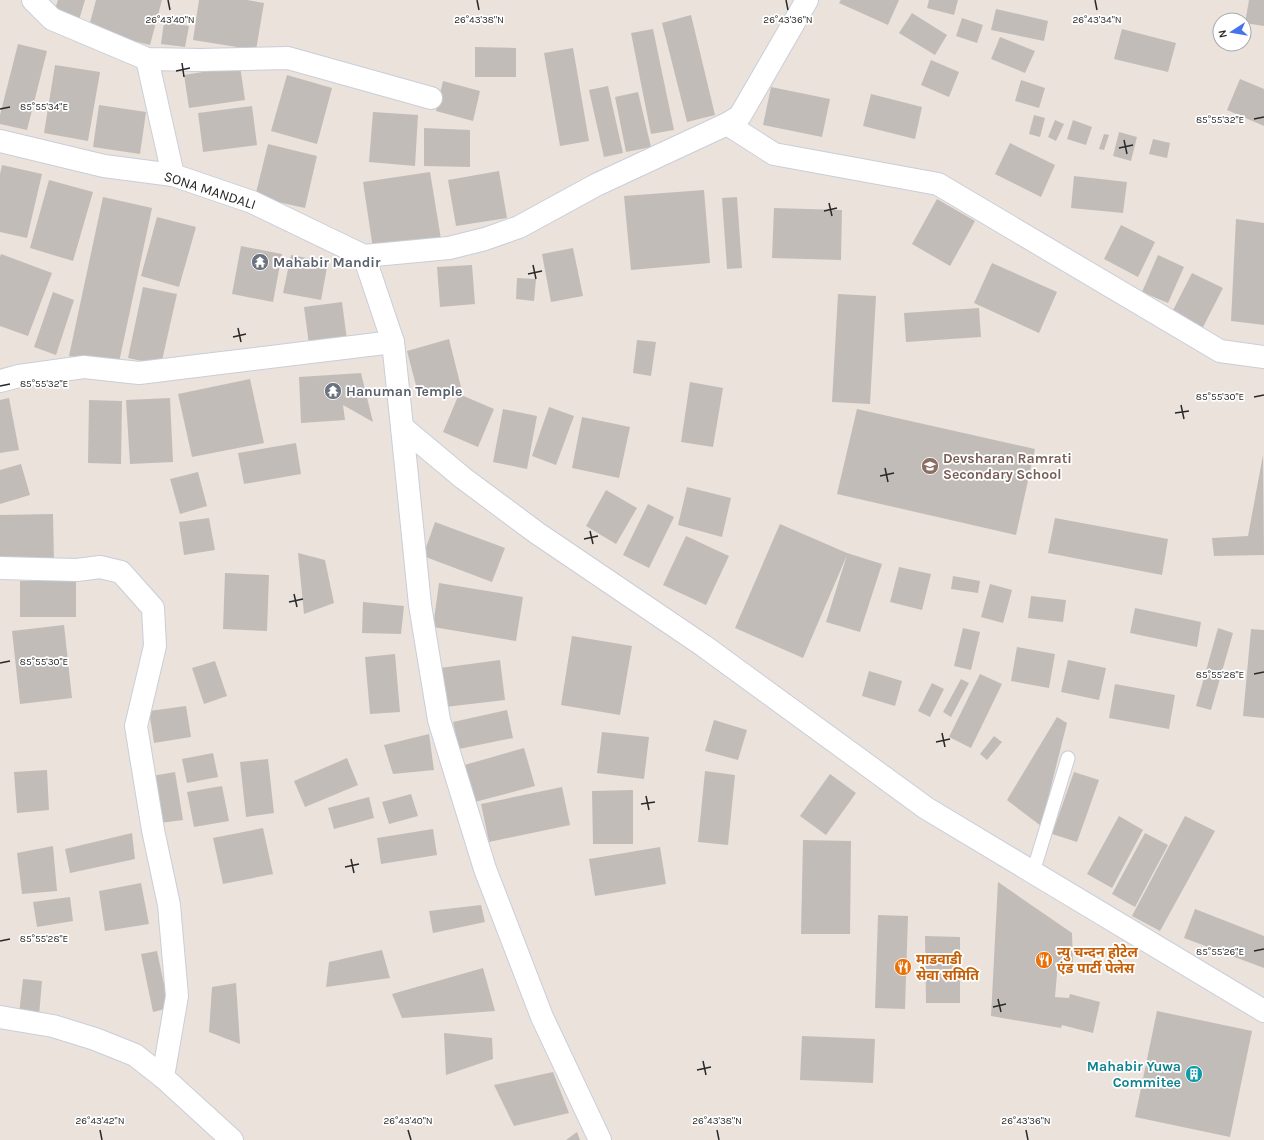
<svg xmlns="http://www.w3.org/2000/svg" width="1264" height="1140" viewBox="0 0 1264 1140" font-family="Karla,'Noto Sans Devanagari',sans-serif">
	<rect width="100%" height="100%" fill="#eae2db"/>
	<g fill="#c2bcb8">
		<polygon points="58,0 85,0 79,20 54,12"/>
		<polygon points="96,0 162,0 150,45 88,30"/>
		<polygon points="199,0 247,0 264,3 256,50 193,40"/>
		<polygon points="841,0 899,0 888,25 839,3"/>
		<polygon points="929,0 958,0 954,15 927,8"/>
		<polygon points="1249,0 1264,0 1264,26 1245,23"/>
		<polygon points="996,9 1048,21 1044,41 991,30"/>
		<polygon points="912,13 947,35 935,55 899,33"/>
		<polygon points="691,15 715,115 687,122 662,23"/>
		<polygon points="962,18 983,25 977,43 956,36"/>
		<polygon points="164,22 189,26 185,47 161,44"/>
		<polygon points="653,29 674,130 651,134 631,33"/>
		<polygon points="1122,29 1176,43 1168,72 1114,59"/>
		<polygon points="1000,37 1035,51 1025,73 991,59"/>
		<polygon points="18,44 47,51 27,130 0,124 0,115"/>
		<polygon points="475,47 516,48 516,77 475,77"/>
		<polygon points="573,48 589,141 560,146 544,53"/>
		<polygon points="931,60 959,72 949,97 921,85"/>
		<polygon points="55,65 100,72 88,141 44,133"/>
		<polygon points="240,66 245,100 189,108 184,75"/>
		<polygon points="287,75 332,88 317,144 271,131"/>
		<polygon points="1240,79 1264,89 1264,126 1227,110"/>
		<polygon points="1021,80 1045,88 1039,108 1015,101"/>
		<polygon points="443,81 480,91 473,121 436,111"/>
		<polygon points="608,86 623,153 604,157 589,90"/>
		<polygon points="771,87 830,99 822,137 763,125"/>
		<polygon points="638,92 651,147 626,152 615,97"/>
		<polygon points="871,94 922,107 915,139 863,126"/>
		<polygon points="99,105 146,112 140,154 93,147"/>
		<polygon points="252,106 257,145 203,152 198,113"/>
		<polygon points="373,112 418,115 415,166 369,162"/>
		<polygon points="1034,115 1045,118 1040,137 1029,134"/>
		<polygon points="1055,120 1064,124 1056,141 1048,137"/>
		<polygon points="1073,120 1092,127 1086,145 1067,139"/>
		<polygon points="424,128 470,130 470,167 424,166"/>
		<polygon points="1119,132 1137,137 1131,161 1113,156"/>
		<polygon points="1104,134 1109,135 1104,150 1099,149"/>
		<polygon points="1153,139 1170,143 1167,158 1149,154"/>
		<polygon points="1010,143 1055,165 1041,197 995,174"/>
		<polygon points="268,144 317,156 305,208 255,197"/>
		<polygon points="2,165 42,174 27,238 0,232 0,174"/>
		<polygon points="499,171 507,218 456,226 448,180"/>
		<polygon points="430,172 441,239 373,249 363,182"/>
		<polygon points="1074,176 1127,182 1123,213 1071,208"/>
		<polygon points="49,180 93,192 73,261 30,248"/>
		<polygon points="704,190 710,263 631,270 624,196"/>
		<polygon points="103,197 152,208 118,367 69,356"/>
		<polygon points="737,197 742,268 727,269 722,198"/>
		<polygon points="937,199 975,221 950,266 912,244"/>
		<polygon points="774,208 842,210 841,260 772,258"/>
		<polygon points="157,217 196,227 179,287 141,276"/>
		<polygon points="1236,219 1264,223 1264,325 1231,321"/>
		<polygon points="1121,225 1155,242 1138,277 1104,259"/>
		<polygon points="241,246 282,254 273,302 232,294"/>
		<polygon points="573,248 583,296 551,302 542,254"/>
		<polygon points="1,254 52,273 28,336 0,326 0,257"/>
		<polygon points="291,255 328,262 321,300 283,293"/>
		<polygon points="1158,255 1184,267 1168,303 1142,292"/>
		<polygon points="992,263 1057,292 1039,333 974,303"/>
		<polygon points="472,265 475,304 440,307 437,267"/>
		<polygon points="1192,273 1223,288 1201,331 1170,316"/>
		<polygon points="517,278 536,279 534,301 516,299"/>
		<polygon points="143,287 177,294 161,365 128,358"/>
		<polygon points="53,292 74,300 56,355 34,347"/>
		<polygon points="838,294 876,296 870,404 832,402"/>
		<polygon points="342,302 347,340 309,345 304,307"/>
		<polygon points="979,308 981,337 906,342 904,313"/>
		<polygon points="449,339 461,387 419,397 407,351"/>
		<polygon points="637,340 656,342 651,376 633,373"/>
		<polygon points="361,373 373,422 343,405 345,420 301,423 299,377"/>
		<polygon points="250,379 264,443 192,457 178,394"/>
		<polygon points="690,382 723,388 713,447 681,442"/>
		<polygon points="459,394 494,409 478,447 443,432"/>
		<polygon points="9,398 19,450 0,453 0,400"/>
		<polygon points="170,398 173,462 130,464 126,400"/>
		<polygon points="89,400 122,401 121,464 88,463"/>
		<polygon points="549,407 574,416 556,465 532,456"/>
		<polygon points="503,409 537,416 527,469 493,462"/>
		<polygon points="857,409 1035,449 1016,535 837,494"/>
		<polygon points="582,417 630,427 619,478 572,468"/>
		<polygon points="296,443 301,474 244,484 238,453"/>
		<polygon points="1263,455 1264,555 1214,556 1212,538 1248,536"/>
		<polygon points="21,464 30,495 0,504 0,470"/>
		<polygon points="198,472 207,506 180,514 170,479"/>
		<polygon points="687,487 731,498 722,537 678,525"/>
		<polygon points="606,490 637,508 616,544 586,526"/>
		<polygon points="648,504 674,517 649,568 623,555"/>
		<polygon points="53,514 54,562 0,562 0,515"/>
		<polygon points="209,518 215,550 184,555 179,522"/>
		<polygon points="1055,518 1168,539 1162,575 1048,553"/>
		<polygon points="435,522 505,548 492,582 423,556"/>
		<polygon points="780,524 847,553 882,564 860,632 826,622 847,555 803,658 735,628"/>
		<polygon points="686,536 729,556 706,605 663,585"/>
		<polygon points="298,553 325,560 334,603 304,614"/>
		<polygon points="899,567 931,574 922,610 890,602"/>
		<polygon points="225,573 269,575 267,631 223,629"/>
		<polygon points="953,576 980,581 978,593 951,589"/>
		<rect x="20" y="581" width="56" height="36"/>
		<polygon points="439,583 523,597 516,641 433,627"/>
		<polygon points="990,584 1012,590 1003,623 981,617"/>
		<polygon points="1031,596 1066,600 1063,622 1028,618"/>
		<polygon points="363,602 404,606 401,634 362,633"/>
		<polygon points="1135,608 1201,622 1197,647 1130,633"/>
		<polygon points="64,625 72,698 20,704 12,631"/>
		<polygon points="963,628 980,632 971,670 954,666"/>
		<polygon points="1218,628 1233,633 1211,710 1196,706"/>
		<polygon points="1251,629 1264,630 1264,718 1243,716"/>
		<polygon points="572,636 632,646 620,715 561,705"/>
		<polygon points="1017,647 1055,654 1049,688 1011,681"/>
		<polygon points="395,654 400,712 370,714 365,657"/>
		<polygon points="500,660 505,700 445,707 440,668"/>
		<polygon points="1068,660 1106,668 1099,700 1061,692"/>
		<polygon points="215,661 227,696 204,704 192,668"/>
		<polygon points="869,671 902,681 895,706 862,696"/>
		<polygon points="980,674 1002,684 971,748 949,737"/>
		<polygon points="961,679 969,683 951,717 943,712"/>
		<polygon points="932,683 944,689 930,717 918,711"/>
		<polygon points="1115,684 1175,695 1169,729 1109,718"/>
		<polygon points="186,706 191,737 154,743 149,711"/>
		<polygon points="507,710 513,738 459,749 453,722"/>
		<polygon points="1057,717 1067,723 1041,826 1007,800"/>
		<polygon points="714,720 747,730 738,760 705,751"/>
		<polygon points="602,732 649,737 644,779 597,773"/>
		<polygon points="429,734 434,770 393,774 384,745"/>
		<polygon points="994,736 1002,742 987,760 980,754"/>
		<polygon points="524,748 535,786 471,803 461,766"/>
		<polygon points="213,753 218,777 187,783 182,759"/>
		<polygon points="347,758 358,785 305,807 294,781"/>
		<polygon points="268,759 274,813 246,817 240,762"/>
		<polygon points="47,770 49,810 17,813 14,772"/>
		<polygon points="705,771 735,775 728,845 698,842"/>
		<polygon points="175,772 183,820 160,823 152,776"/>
		<polygon points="1074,772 1099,780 1077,842 1052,834"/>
		<polygon points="830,774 856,793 826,835 800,816"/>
		<polygon points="222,786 229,821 194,827 187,792"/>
		<polygon points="562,787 570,825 489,842 481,804"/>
		<polygon points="633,790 633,844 593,844 592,791"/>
		<polygon points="411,794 418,816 389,824 382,802"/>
		<polygon points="369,797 374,818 334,829 328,808"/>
		<polygon points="1119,816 1143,830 1112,888 1087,874"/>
		<polygon points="1185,816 1215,831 1160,931 1132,916"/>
		<polygon points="263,828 273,874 223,884 213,838"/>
		<polygon points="433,829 437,855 381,864 377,838"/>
		<polygon points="132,833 135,859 70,873 65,849"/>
		<polygon points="1145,833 1168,845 1135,907 1112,894"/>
		<polygon points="803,840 851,841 850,934 801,934"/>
		<polygon points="53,846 57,891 22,894 17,853"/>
		<polygon points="660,847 666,884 595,896 589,859"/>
		<polygon points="998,882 1072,933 1073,963 1058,962 1055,997 1069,998 1070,994 1100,1002 1093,1033 1062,1025 1061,1028 991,1016"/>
		<polygon points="141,883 149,924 105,931 99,891"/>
		<polygon points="70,897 73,921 37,927 33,902"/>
		<polygon points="481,905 485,922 433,933 429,911"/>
		<polygon points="1195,909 1264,936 1264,968 1184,938"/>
		<polygon points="878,915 908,916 905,1009 875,1008"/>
		<polygon points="925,936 960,937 960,1003 926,1003"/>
		<polygon points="382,950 390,978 326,987 329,962"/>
		<polygon points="157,951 169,1008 153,1012 141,954"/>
		<polygon points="483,968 495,1011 402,1018 392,994"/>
		<polygon points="23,979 42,981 39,1016 19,1014"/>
		<polygon points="236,983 240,1044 209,1032 212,987"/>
		<polygon points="1157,1011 1252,1031 1230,1137 1135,1117"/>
		<polygon points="444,1033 492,1038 493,1059 446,1075"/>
		<polygon points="802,1036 875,1039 873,1083 800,1080"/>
		<polygon points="553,1072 569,1113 514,1126 494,1085"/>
		<polygon points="577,1132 580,1140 566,1140"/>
	</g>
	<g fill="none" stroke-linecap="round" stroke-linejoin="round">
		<defs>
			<polyline id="service" points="1033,872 1068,758"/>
			<g id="minor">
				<polyline points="33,0 52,19 147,59 200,60 288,58 431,98"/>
				<polyline points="147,59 173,175"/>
				<polyline points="727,124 774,154 938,184 1220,351 1264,357"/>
				<polyline points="0,141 104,166 173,175 252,202 364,256 393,342 402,427 420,605 439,720 485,869 542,1017 600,1140"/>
				<polyline points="0,381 19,376 84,367 139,373 393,342"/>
				<polyline points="402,427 463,478 537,533 704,646 926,808 1264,1011"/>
				<polyline points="0,568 77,570 100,567 121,572 153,608 155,646 136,726 153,830 169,905 177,996 163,1077"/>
				<polyline points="0,1017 53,1026 95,1039 135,1055 163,1077 232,1140"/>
			</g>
			<polyline id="tertiary" points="364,256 449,248 485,239 519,227 596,185 727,124 740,116 807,0"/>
		</defs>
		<use href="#service" stroke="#c9ced9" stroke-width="15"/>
		<use href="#minor" stroke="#c9ced9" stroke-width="24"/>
		<use href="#tertiary" stroke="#c9ced9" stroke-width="24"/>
		<use href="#service" stroke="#fff" stroke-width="13"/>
		<use href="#minor" stroke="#fff" stroke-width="22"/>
		<use href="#tertiary" stroke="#fff" stroke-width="22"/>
	</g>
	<path fill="none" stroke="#282828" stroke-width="1.5" d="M168,0L170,10M477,0L479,10M786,0L788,10M1095,0L1097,10M182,63L184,77M176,71L190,68M0,109L10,107M1254,119L1264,117M1124,140L1127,154M1119,148L1133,145M829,203L832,216M824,211L837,208M533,265L536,279M528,274L542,271M238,328L241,342M233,337L246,334M0,386L10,384M1254,397L1264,395M1181,405L1184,419M1175,413L1189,411M885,468L888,482M880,476L894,473M590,531L593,544M584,539L598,536M294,594L297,607M289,602L303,599M0,663L10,661M1254,674L1264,672M942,733L945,747M936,742L950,739M646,796L649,810M641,804L655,802M351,859L354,873M345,867L359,864M0,941L10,939M1254,951L1264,949M998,999L1001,1012M993,1007L1006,1004M703,1061L706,1075M697,1070L711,1067M100,1130L102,1140M408,1130L411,1140M717,1130L719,1140M1026,1130L1028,1140"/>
	<defs>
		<symbol id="temple-disc" viewBox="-11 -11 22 22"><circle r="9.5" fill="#6b7280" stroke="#fff"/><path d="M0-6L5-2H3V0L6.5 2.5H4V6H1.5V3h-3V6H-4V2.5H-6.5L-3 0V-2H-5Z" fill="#fff"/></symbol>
		<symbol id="school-disc" viewBox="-11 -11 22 22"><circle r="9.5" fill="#8d6e63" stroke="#fff"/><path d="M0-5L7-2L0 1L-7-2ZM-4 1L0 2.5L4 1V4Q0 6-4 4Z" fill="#fff"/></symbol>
		<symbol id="restaurant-disc" viewBox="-11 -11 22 22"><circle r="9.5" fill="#e8710a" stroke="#fff"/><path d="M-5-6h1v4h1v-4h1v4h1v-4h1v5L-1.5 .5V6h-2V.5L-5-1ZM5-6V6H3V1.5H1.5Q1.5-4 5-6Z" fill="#fff"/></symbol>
		<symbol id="building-disc" viewBox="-11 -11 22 22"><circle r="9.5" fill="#0f9aa8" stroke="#fff"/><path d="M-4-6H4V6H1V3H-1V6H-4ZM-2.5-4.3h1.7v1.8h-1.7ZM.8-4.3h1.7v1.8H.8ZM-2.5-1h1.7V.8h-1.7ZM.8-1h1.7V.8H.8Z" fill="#fff"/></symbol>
	</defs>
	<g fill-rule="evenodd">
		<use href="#temple-disc" x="250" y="252" width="20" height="20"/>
		<use href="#temple-disc" x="323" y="381" width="20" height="20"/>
		<use href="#school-disc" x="920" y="456" width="20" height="20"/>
		<use href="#restaurant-disc" x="1034" y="950" width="20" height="20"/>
		<use href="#restaurant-disc" x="893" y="957" width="20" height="20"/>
		<use href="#building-disc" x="1184" y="1064" width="20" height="20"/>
	</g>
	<g text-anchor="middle" stroke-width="3.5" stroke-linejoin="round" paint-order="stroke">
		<g font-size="14" fill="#282828" stroke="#fff">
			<text transform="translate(210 190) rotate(18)" y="5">SONA MANDALI</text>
		</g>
		<g font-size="14" font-weight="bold" fill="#5b616d" stroke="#fff" text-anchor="start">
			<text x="273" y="267">Mahabir Mandir</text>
			<text x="346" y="396">Hanuman Temple</text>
		</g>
		<g font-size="14" font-weight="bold" fill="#785e54" stroke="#fff" text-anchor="start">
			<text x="943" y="463">Devsharan Ramrati<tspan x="943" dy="16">Secondary School</tspan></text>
		</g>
		<g font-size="14" font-weight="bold" fill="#c56008" stroke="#fff" text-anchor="start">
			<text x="1057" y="957">न्यु चन्दन होटेल<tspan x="1057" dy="16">एंड पार्टी पेलेस</tspan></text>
			<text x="916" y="964">माडवाडी<tspan x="916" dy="16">सेवा समिति</tspan></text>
		</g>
		<g font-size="14" font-weight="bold" fill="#0d838f" stroke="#fff" text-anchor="end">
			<text x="1181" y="1071">Mahabir Yuwa<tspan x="1181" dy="16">Commitee</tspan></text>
		</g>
	</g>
	<g font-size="10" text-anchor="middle" fill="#282828" stroke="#fff" stroke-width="3.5" stroke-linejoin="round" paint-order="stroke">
		<text x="170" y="23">26°43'40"N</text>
		<text x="479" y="23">26°43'38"N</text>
		<text x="788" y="23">26°43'36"N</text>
		<text x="1097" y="23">26°43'34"N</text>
		<text x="44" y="110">85°55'34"E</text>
		<text x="1220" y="123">85°55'32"E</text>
		<text x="44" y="387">85°55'32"E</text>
		<text x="1220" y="400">85°55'30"E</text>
		<text x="44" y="665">85°55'30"E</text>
		<text x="1220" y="678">85°55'28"E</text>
		<text x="44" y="942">85°55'28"E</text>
		<text x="1220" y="955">85°55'26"E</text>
		<text x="100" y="1124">26°43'42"N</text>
		<text x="408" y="1124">26°43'40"N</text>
		<text x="717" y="1124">26°43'38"N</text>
		<text x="1026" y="1124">26°43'36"N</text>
	</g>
	<g transform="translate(1232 32) rotate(258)"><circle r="19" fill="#ffffff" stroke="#a9a9a9"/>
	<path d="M0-3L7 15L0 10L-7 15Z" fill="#4573ed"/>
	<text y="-6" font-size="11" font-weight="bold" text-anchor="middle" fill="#282828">N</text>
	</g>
</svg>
